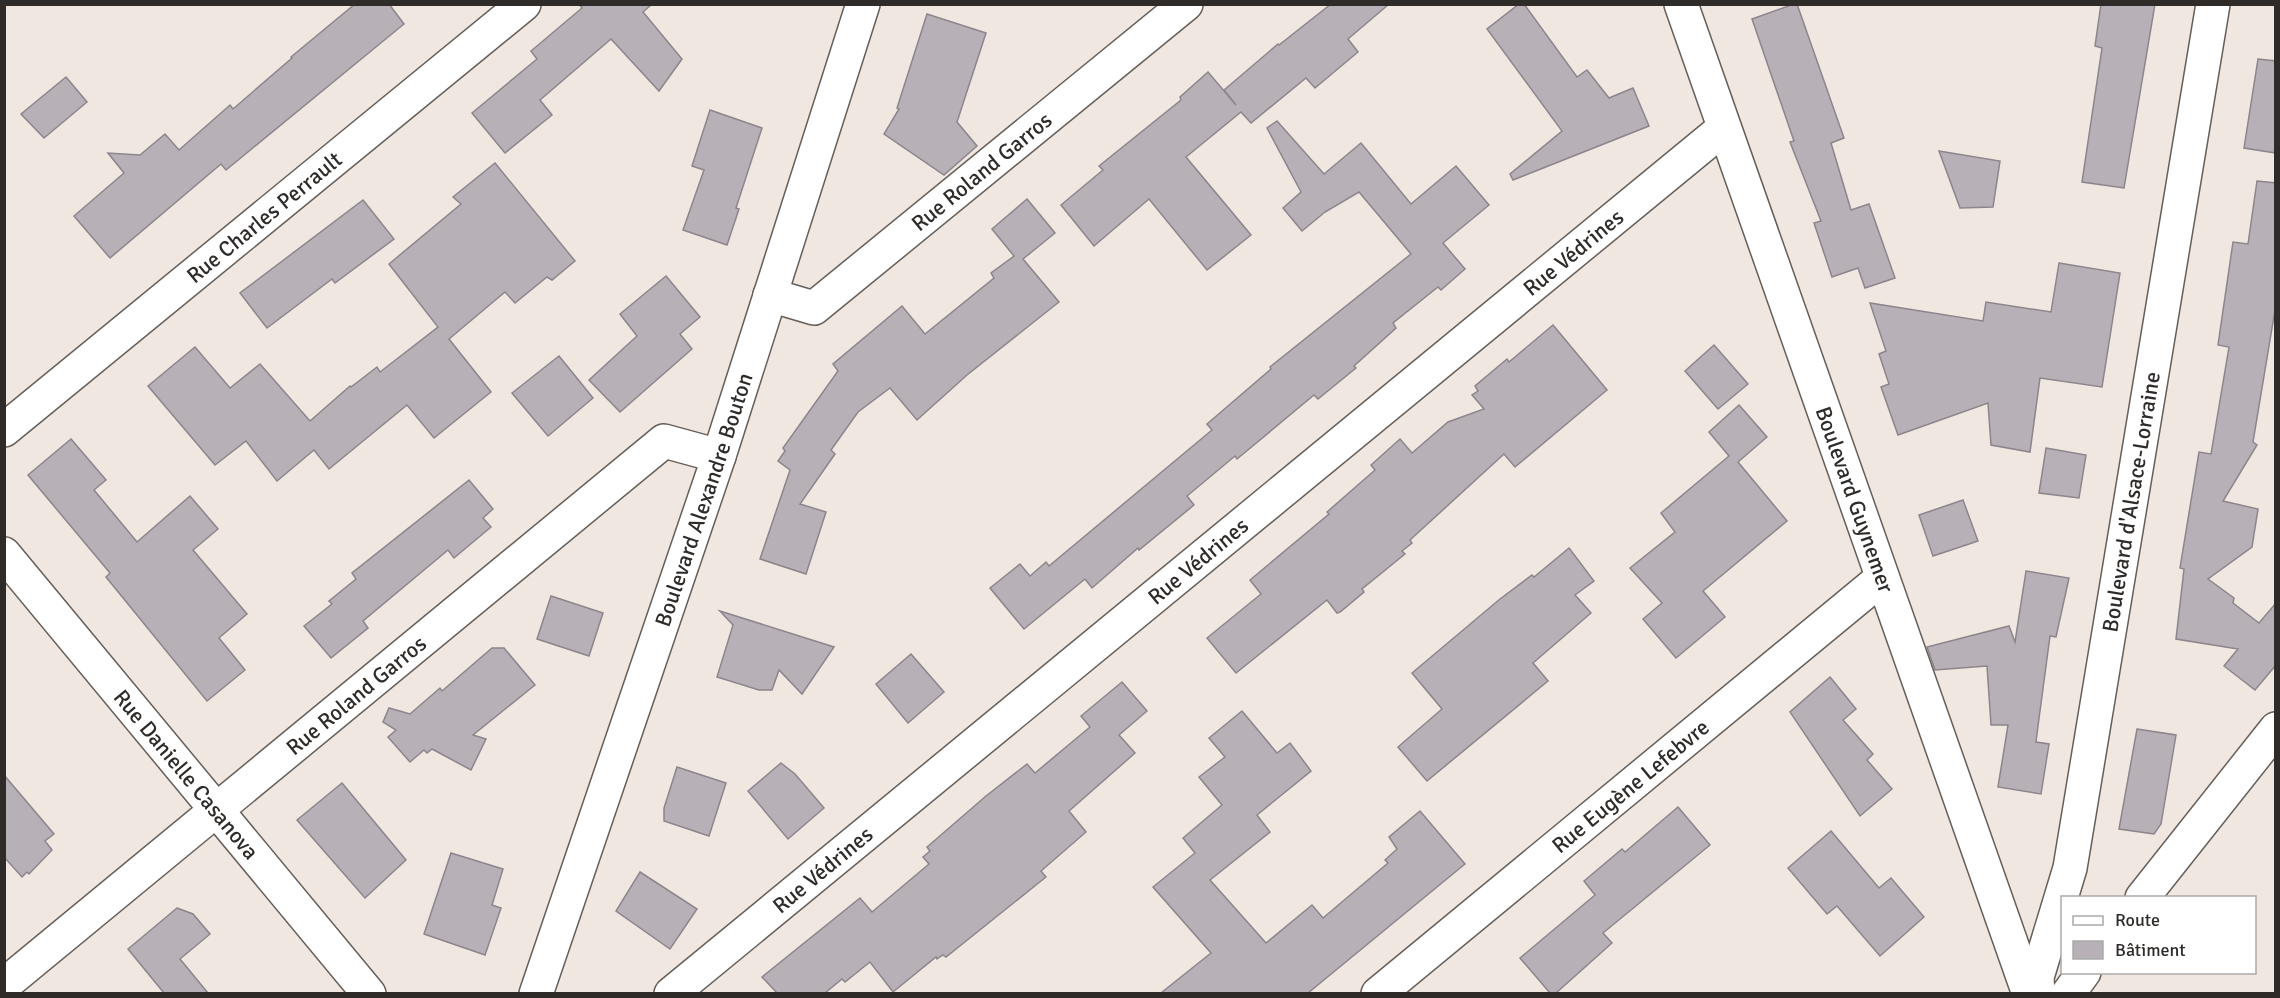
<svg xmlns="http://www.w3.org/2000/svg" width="2280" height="998" viewBox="0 0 2280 998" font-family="Signika,sans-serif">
	<rect width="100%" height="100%" fill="#f0e7e1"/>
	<g fill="#b7b0b7" stroke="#8c858c" stroke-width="1.5">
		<polygon points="355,4 389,4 404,24 226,170 221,164 110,258 74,216 124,173 108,153 140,155 165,134 179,150 230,105 233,109 292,58 291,57"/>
		<polygon points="579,4 652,4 643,12 682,59 659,91 611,39 540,100 552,115 505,153 472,113 537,59 531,51 582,8"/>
		<polygon points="1331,4 1389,4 1348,39 1358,52 1315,88 1306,78 1251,123 1241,112 1186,157 1251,235 1207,270 1149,199 1094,246 1061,205 1103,170 1099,166 1181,100 1180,97 1208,72 1236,105 1224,90 1278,44 1279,45"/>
		<polygon points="1519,4 1524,4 1577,77 1587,70 1609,98 1633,88 1649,126 1513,180 1510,174 1562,131 1487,29"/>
		<polygon points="1794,4 1797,4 1844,138 1831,143 1851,210 1869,204 1895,278 1865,288 1858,268 1832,277 1814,223 1821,221 1790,142 1794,141 1752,19"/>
		<polygon points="2101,4 2155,4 2124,188 2082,182 2102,48 2095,46"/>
		<polygon points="927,14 986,33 957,122 977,146 944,175 884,134 899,109 897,108"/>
		<polygon points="2258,59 2276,61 2276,153 2244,148"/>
		<polygon points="66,77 87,102 44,138 21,114"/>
		<polygon points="710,110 762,128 736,208 739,209 727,245 683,230 704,170 692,166"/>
		<polygon points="1277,121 1324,174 1361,143 1411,204 1456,166 1489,205 1443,243 1465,269 1441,290 1438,287 1393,323 1396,328 1354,366 1356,368 1318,399 1314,395 1237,459 1235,456 1187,496 1194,505 1139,550 1138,548 1092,588 1085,579 1024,629 990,588 1020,564 1030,576 1046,562 1049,566 1212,430 1207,424 1271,369 1270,367 1411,254 1359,192 1325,212 1302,231 1283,208 1301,192 1267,128"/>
		<polygon points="1939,151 2000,161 1993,207 1960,208"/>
		<polygon points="495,163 575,261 552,280 547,277 515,303 505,292 449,339 491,392 434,438 407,405 329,469 314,450 277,481 246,441 215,465 148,386 195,347 230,388 260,364 310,421 350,386 351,387 377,367 380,372 438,327 389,264 461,204 453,197"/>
		<polygon points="2257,181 2276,183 2276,304 2253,442 2257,445 2223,501 2258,509 2252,547 2208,579 2234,598 2233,603 2259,623 2276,603 2276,665 2255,690 2224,666 2238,649 2176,639 2184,569 2180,568 2199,452 2211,454 2229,347 2218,345 2233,242 2248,244"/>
		<polygon points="1027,199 1055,233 1023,259 1059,302 967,375 917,420 890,388 858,412 831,450 835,454 800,504 826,512 806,574 760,559 790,470 778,461 785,451 783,448 838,371 833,364 902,306 925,334 994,278 991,273 1014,256 992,229"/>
		<polygon points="363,200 394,239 335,283 332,279 267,328 240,293"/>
		<polygon points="2059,263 2120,273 2102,387 2040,378 2030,452 1991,445 1988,403 1898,435 1881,387 1889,384 1879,354 1886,351 1870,303 1983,321 1986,302 2051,312"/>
		<polygon points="666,276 700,317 680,334 692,349 620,412 589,380 637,336 620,314"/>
		<polygon points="1553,325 1607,390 1515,467 1504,454 1410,540 1412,543 1402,551 1405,554 1362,589 1364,592 1340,612 1337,613 1327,600 1236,673 1207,638 1261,594 1250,580 1329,514 1327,512 1375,470 1371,465 1400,439 1412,453 1448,422 1484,409 1472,395 1478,391 1475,386 1507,359 1509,362"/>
		<polygon points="1714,345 1748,384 1718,409 1685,371"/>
		<polygon points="559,356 593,398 548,436 512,393"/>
		<polygon points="1739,405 1767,437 1738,462 1787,521 1703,591 1725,617 1676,658 1643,619 1662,603 1630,568 1675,532 1661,513 1729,456 1709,432"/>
		<polygon points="71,439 106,480 94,490 137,542 190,496 218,529 193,550 247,614 219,638 245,670 207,701 106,577 110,573 28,475"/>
		<polygon points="2046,448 2086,455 2079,498 2039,493"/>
		<polygon points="469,480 493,509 483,518 491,527 454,558 448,550 363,621 368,628 331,658 304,626 332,604 329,601 356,579 352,573"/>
		<polygon points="1963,500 1978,541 1933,556 1919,515"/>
		<polygon points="1569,548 1594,581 1575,595 1591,613 1533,663 1548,681 1427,781 1398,747 1442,709 1412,673 1500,599 1532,575 1534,577"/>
		<polygon points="2026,571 2069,578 2056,637 2050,636 2038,726 2036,742 2049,744 2041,794 1998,787 2008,725 1991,725 1987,666 1935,670 1927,647 2009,626 2015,642"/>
		<polygon points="551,596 603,613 589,656 537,639"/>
		<polygon points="720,611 834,647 802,694 779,670 772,690 759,690 717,677 733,625"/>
		<polygon points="492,648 504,648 535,685 473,735 486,739 471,770 432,749 427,753 424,750 410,762 388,737 396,730 383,722 389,708 410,714 440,688 442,691"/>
		<polygon points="911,654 944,692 908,723 876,684"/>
		<polygon points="1830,677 1856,709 1843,720 1873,754 1867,760 1892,789 1860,816 1790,712"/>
		<polygon points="1122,682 1147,711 1119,735 1135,753 1069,811 1086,832 1041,871 1046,877 946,957 943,955 937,959 936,957 893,992 870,962 845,982 842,979 825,993 777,993 762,977 860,898 872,912 929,864 923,857 930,851 927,847 986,796 1027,764 1035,773 1090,727 1081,716"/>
		<polygon points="1242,711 1277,753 1290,743 1311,771 1257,815 1270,832 1210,880 1266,943 1312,905 1323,918 1388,863 1385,860 1397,849 1389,837 1420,811 1465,864 1308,993 1161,993 1211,953 1153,887 1195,853 1183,838 1222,805 1199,777 1225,757 1209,738"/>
		<polygon points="2137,729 2176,735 2161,824 2154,834 2119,829"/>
		<polygon points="781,763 795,774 824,808 788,839 748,791"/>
		<polygon points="677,767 726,783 709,836 664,821 664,808"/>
		<polygon points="4,775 54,834 45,841 52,850 29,874 27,872 22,877 4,857"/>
		<polygon points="342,783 406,860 365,898 297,820"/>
		<polygon points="1678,807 1710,845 1603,933 1612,943 1556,993 1550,993 1520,958 1595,895 1584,881 1622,849 1625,852"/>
		<polygon points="1831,831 1879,888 1891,878 1924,917 1880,956 1837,906 1827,914 1788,868"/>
		<polygon points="451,853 503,869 492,905 501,908 485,955 424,934"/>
		<polygon points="640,872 697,909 670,949 616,911"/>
		<polygon points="177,908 193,914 210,934 180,959 208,993 164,993 128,949"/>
	</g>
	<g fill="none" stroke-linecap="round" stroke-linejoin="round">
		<defs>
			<g id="minor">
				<path id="s1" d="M1681,4L2029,994"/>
				<path id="s2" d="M770,295L814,308L1186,4"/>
				<path id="s3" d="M4,430L524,4"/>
				<path id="s4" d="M4,554L369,994"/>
				<polyline points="2142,898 2276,729"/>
				<path id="s5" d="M4,985L664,441L719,456"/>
				<path id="s6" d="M671,994L1724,128"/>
				<path id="s7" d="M1378,994L1882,578"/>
				<path id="s8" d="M2038,994L2037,977L2070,868L2213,4"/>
				<polyline points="2068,994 2084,972"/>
			</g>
			<g id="tertiary">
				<path id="s9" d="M536,994L719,456L863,4"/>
			</g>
		</defs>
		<use href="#minor" stroke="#655e59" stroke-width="36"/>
		<use href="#tertiary" stroke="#655e59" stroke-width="36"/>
		<use href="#minor" stroke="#fff" stroke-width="33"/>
		<use href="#tertiary" stroke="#fff" stroke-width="33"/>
	</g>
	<g text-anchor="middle" stroke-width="5" stroke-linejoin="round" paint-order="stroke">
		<g font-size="22" fill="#2e2b29" stroke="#fff">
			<text dy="8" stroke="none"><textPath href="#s2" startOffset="262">Rue Roland Garros</textPath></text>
			<text dy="8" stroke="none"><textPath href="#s3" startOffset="336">Rue Charles Perrault</textPath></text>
			<text dy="8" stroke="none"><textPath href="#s6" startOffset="1168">Rue Védrines</textPath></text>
			<text dy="8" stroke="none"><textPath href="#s1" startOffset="525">Boulevard Guynemer</textPath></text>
			<text dy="8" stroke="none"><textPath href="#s9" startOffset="522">Boulevard Alexandre Bouton</textPath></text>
			<text dy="8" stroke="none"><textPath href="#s8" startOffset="502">Boulevard d'Alsace-Lorraine</textPath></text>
			<text dy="8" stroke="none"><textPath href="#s6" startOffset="682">Rue Védrines</textPath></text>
			<text dy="8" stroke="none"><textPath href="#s5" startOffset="456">Rue Roland Garros</textPath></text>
			<text dy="8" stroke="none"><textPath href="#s4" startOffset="286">Rue Danielle Casanova</textPath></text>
			<text dy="8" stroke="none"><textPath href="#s7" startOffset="327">Rue Eugène Lefebvre</textPath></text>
			<text dy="8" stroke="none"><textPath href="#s6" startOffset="196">Rue Védrines</textPath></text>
		</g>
	</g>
	<rect width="2280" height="998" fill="none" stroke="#2e2b29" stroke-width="12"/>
	<rect x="2061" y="896" width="195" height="78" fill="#ffffff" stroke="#abaaa9" stroke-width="1.5"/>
	<rect x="2073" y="916" width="30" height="9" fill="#ffffff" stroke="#abaaa9" stroke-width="1.5"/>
	<text x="2115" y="926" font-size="18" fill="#2e2b29">Route</text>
	<rect x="2073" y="941" width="30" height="18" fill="#b7b0b7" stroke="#abaaa9" stroke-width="1.5"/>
	<text x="2115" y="956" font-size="18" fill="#2e2b29">Bâtiment</text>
</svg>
